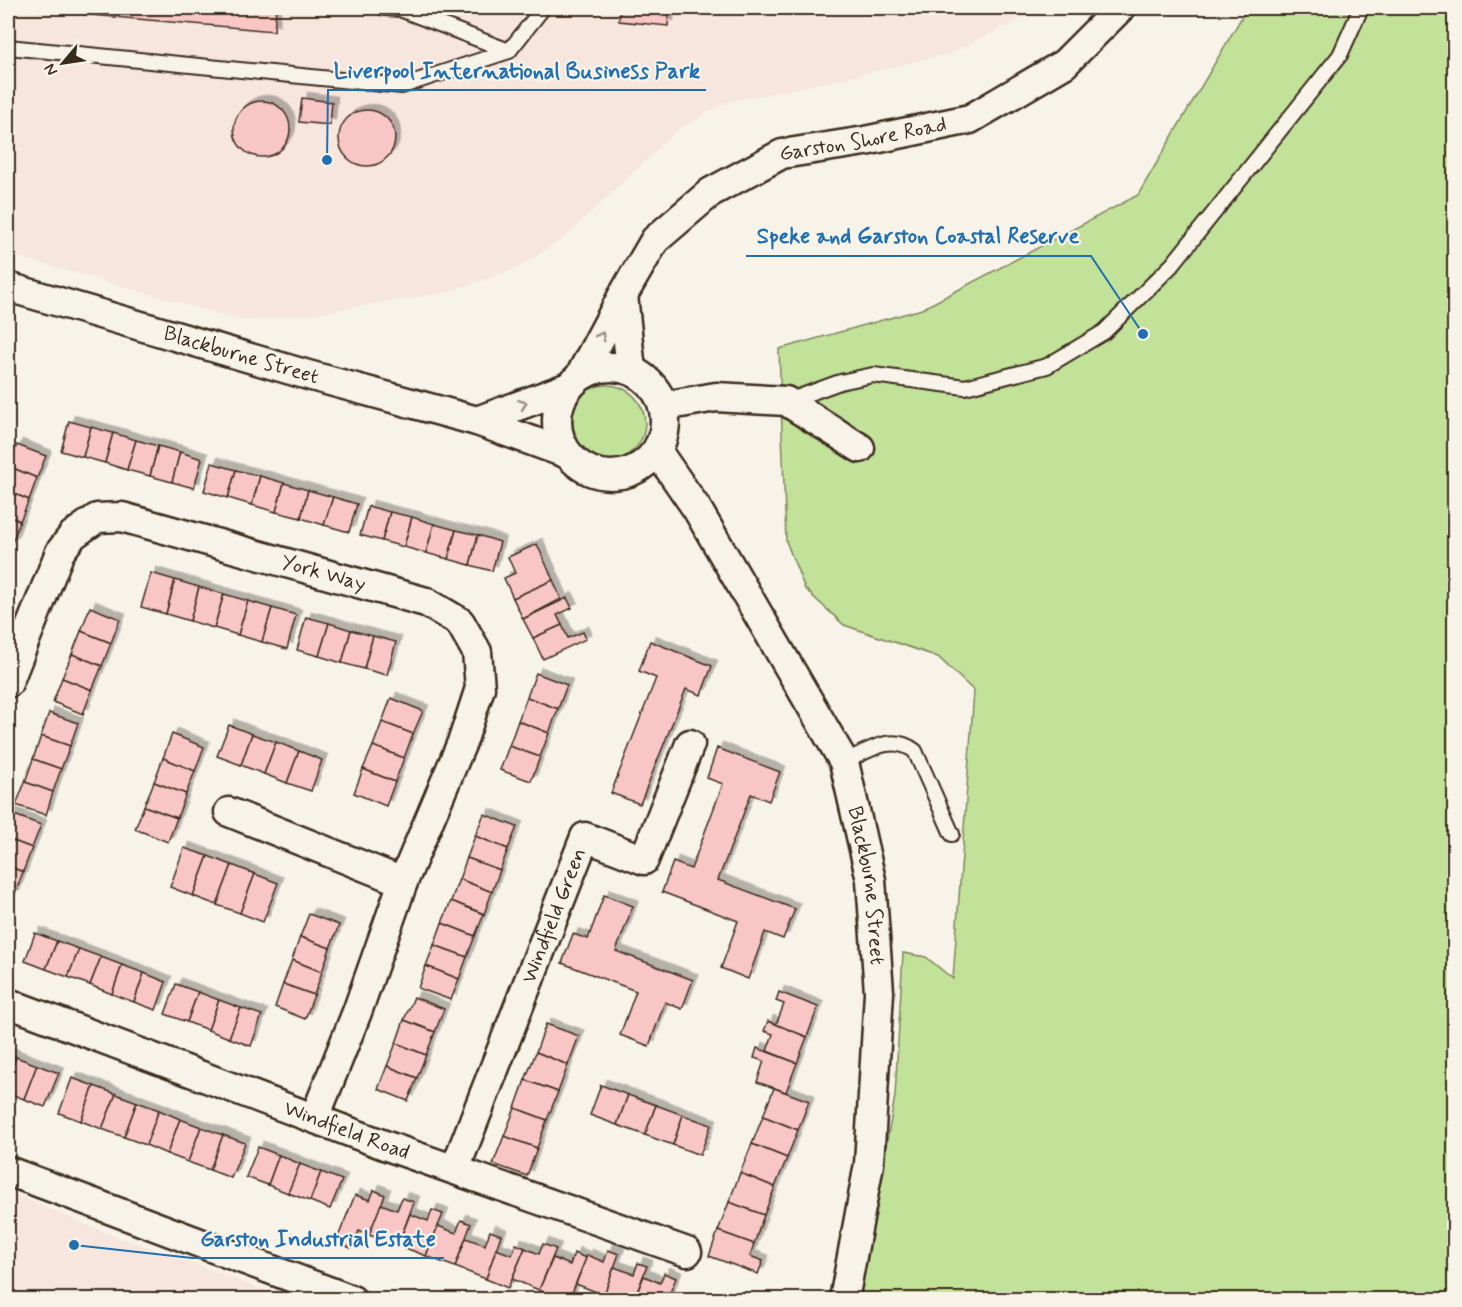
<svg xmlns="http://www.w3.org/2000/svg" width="1462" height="1307" font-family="Mynerve,sans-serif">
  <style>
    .built { fill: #f7e6de }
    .green { fill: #c2e199; stroke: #7e865c; stroke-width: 1.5 }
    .building { fill: #f8c7c5; stroke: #3b2a1e; stroke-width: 1.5; filter: url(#shadow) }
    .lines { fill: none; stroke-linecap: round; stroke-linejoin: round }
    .service-casing { stroke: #3b2a1e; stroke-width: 18 }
    .minor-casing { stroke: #3b2a1e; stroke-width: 33 }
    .service { stroke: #f7f3e8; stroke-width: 14 }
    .minor { stroke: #f7f3e8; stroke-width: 28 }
    .oneway { stroke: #998e83 }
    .labels { text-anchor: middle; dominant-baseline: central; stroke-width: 4.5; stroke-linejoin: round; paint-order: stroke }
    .street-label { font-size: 21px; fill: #3b2a1e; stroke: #f7f3e8 }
    .leader { fill: none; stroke: #1f6fb2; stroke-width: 2 }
    .callout-dot { fill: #1f6fb2; stroke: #f7f3e8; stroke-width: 2 }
    .callout-label { font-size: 22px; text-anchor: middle; font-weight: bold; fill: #1f6fb2; stroke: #f7f3e8; stroke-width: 4.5; stroke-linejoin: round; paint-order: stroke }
  </style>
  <defs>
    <filter id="shadow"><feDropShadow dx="5.5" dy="-5.5" stdDeviation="0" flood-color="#0004"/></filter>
  </defs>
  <rect width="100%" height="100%" fill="#f7f3e8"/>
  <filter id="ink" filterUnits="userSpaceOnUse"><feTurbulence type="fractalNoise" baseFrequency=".0167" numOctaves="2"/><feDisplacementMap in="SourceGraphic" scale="12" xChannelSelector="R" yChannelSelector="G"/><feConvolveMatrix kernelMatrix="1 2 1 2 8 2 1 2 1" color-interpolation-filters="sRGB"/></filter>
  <g filter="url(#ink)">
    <g class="built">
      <path d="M8,8h1034l-90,45 -118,28 -107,21 -49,28 -111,105 -48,33 -71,24 -135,22 -69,7 -236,-67z"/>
      <path d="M8,1191l101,43 106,37 70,28h-277z"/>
    </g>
    <g class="green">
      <path d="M1247,8h207v1291h-595l36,-203 8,-143 23,4 27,22 21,-288 -36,-34 -94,-32 -39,-36 -19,-48 -7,-192 143,-40 216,-114z"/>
      <circle cx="607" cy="423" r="38"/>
    </g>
    <g class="building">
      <path d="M11,8h265l-2,23z"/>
      <path d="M620,8h49l-1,18 -49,-5z"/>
      <path d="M302,98l30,4 -2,23 -31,-3z"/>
      <circle cx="262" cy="129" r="28"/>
      <circle cx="367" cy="138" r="28"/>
      <path d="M69,421l22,6 -8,30 -22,-6z"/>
      <path d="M91,427l22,6 -8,30 -22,-6z"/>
      <path d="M113,433l23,7 -9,30 -22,-7z"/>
      <path d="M136,440l22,6 -8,30 -23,-6z"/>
      <path d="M17,445l29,11 -9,22 -29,-12z"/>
      <path d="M158,446l22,6 -8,30 -22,-6z"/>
      <path d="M180,452l22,7 -8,29 -22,-6z"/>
      <path d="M212,463l24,7 -8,28 -24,-7z"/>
      <path d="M8,466l29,12 -8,22 -21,-9z"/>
      <path d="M236,470l24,6 -8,29 -24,-7z"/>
      <path d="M260,476l24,7 -8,29 -24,-7z"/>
      <path d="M284,483l24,7 -7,28 -25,-6z"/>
      <path d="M308,490l25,7 -9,28 -23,-7z"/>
      <path d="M8,491l21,9 -9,21 -12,-5z"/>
      <path d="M333,497l24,7 -8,28 -25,-7z"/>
      <path d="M368,506l22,6 -8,29 -22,-6z"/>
      <path d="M390,512l22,5 -8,30 -22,-6z"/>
      <path d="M8,516l12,5 -8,22 -4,-2z"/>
      <path d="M412,517l22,7 -8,29 -22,-6z"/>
      <path d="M434,524l22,6 -8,29 -22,-6z"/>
      <path d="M456,530l22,5 -8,30 -22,-6z"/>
      <path d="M478,535l22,7 -8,29 -22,-6z"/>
      <path d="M537,544l16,36 -40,18 -9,-20 11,-5 -7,-16z"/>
      <path d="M151,573l24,7 -9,34 -25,-7z"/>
      <path d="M175,580l24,7 -9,34 -24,-7z"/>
      <path d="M553,580l8,19 -38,20 -10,-21z"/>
      <path d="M199,587l25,7 -10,34 -24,-7z"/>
      <path d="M224,594l24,7 -10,34 -24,-7z"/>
      <path d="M567,598l5,10 -15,7 5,10 -29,13 -10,-19z"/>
      <path d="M248,601l24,7 -10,34 -24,-7z"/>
      <path d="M90,607l30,12 -9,24 -30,-12z"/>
      <path d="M272,608l24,7 -9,34 -25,-7z"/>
      <path d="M306,617l23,6 -10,33 -22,-6z"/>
      <path d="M329,623l22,7 -9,33 -23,-7z"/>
      <path d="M562,625l6,13 15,-6 3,7 -43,20 -10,-21z"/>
      <path d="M351,630l22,6 -9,33 -22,-6z"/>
      <path d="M81,631l30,12 -9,23 -30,-12z"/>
      <path d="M373,636l23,6 -9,33 -23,-6z"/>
      <path d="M650,641l62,25 -11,29 -15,-6 -46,115 -29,-11 45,-115 -17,-7z"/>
      <path d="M72,654l30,12 -10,24 -30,-12z"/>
      <path d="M536,673l31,12 -9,24 -31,-12z"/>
      <path d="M62,678l30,12 -9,24 -30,-12z"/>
      <path d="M527,697l31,12 -9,24 -31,-12z"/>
      <path d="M391,698l32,13 -10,23 -31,-12z"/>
      <path d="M49,713l29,10 -8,23 -29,-10z"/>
      <path d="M518,721l31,12 -9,24 -31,-11z"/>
      <path d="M382,722l31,12 -9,24 -31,-12z"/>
      <path d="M229,725l23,9 -11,31 -24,-9z"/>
      <path d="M172,734l32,13 -9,24 -32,-13z"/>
      <path d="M252,734l24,8 -12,32 -23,-9z"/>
      <path d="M41,736l29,10 -9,23 -28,-10z"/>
      <path d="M276,742l23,9 -12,32 -23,-9z"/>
      <path d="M373,746l31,12 -9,24 -32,-13z"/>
      <path d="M509,746l31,11 -9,24 -31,-11z"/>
      <path d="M717,748l63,24 -11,29 -18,-7 -33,86 77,29 -12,30 -18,-7 -17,47 -27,-11 17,-47 -76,-29 11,-30 18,7 32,-85 -16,-6z"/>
      <path d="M299,751l23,9 -11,31 -24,-8z"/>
      <path d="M163,758l32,13 -9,23 -32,-12z"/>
      <path d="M33,759l28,10 -8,23 -28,-10z"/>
      <path d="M363,769l32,13 -9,24 -32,-13z"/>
      <path d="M25,782l28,10 -7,23 -30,-10z"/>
      <path d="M154,782l32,12 -9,24 -33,-12z"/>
      <path d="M144,806l33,12 -9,24 -33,-13z"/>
      <path d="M9,813l32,12 -9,23 -24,-9v-21z"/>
      <path d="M484,814l33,13 -9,22 -33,-13z"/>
      <path d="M475,836l33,13 -8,21 -33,-12z"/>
      <path d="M8,839l24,9 -9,24 -15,-6z"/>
      <path d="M184,848l24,8 -15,40 -23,-9z"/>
      <path d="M208,856l24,9 -15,40 -24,-9z"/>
      <path d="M467,858l33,12 -8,22 -33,-13z"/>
      <path d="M232,865l23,9 -15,39 -23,-8z"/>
      <path d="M8,866l15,6 -9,24 -6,-3z"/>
      <path d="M255,874l23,9 -15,39 -23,-9z"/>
      <path d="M459,879l33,13 -8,22 -33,-13z"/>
      <path d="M604,895l29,11 -17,45 77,29 -11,29 -17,-7 -16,44 -29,-11 16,-44 -74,-28 11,-29 15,5z"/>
      <path d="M451,901l33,13 -9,22 -33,-13z"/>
      <path d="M309,914l30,11 -9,23 -30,-11z"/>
      <path d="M442,923l33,13 -8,21 -33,-12z"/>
      <path d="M35,933l22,8 -11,28 -21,-8z"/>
      <path d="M300,937l30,11 -8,24 -30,-12z"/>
      <path d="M57,941l22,8 -11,28 -22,-8z"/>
      <path d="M434,945l33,12 -8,22 -33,-13z"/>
      <path d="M79,949l22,8 -11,28 -22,-8z"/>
      <path d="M101,957l21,8 -10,29 -22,-9z"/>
      <path d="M292,960l30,12 -8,23 -31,-11z"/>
      <path d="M122,965l22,8 -10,29 -22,-8z"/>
      <path d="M426,966l33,13 -8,21 -33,-12z"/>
      <path d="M144,973l22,9 -10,28 -22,-8z"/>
      <path d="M176,984l22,8 -11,30 -22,-8z"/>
      <path d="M283,984l31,11 -9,24 -30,-12z"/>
      <path d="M198,992l21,8 -11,30 -21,-8z"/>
      <path d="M779,992l39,15 -11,30 -31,-12 8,-21 -8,-3z"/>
      <path d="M414,997l30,12 -9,23 -31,-12z"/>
      <path d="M219,1000l22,8 -12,30 -21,-8z"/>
      <path d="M241,1008l21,7 -11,31 -22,-8z"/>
      <path d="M404,1020l31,12 -9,23 -30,-12z"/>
      <path d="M768,1021l39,16 -10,26 -30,-12 6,-17 -9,-3z"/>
      <path d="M546,1024l33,12 -11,29 -32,-13z"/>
      <path d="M396,1043l30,12 -9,23 -30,-12z"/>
      <path d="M757,1048l40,15 -11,29 -29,-10 7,-21 -10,-3z"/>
      <path d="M536,1052l32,13 -10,27 -33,-12z"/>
      <path d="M8,1053l8,4 -8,23z"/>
      <path d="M16,1057l21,8 -13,34 -16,-6v-13z"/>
      <path d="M37,1065l22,8 -14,34 -21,-8z"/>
      <path d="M387,1066l30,12 -9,23 -30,-12z"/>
      <path d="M72,1078l22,8 -13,35 -22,-8z"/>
      <path d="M525,1080l33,12 -11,28 -32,-12z"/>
      <path d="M601,1085l27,10 -11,30 -27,-10z"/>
      <path d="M94,1086l22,8 -14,35 -21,-8z"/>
      <path d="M774,1088l35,13 -11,29 -35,-14z"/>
      <path d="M116,1094l21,8 -13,35 -22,-8z"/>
      <path d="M628,1095l28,10 -11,30 -28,-10z"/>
      <path d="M137,1102l22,8 -13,35 -22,-8z"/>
      <path d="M656,1105l27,10 -10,30 -28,-10z"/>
      <path d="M515,1108l32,12 -10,28 -33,-12z"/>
      <path d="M159,1110l21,9 -13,35 -21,-9z"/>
      <path d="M683,1115l28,10 -11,30 -27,-10z"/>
      <path d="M763,1116l35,14 -11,28 -35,-14z"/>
      <path d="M180,1119l21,8 -13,35 -21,-8z"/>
      <path d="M201,1127l22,8 -13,35 -22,-8z"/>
      <path d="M223,1135l22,8 -14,35 -21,-8z"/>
      <path d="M504,1136l33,12 -10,28 -34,-12z"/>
      <path d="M752,1144l35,14 -12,29 -35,-14z"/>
      <path d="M258,1147l21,8 -11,30 -22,-8z"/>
      <path d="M279,1155l21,9 -12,29 -20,-8z"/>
      <path d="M300,1164l21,8 -11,29 -22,-8z"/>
      <path d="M321,1172l21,8 -12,29 -20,-8z"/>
      <path d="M740,1173l35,14 -11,28 -35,-13z"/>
      <path d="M374,1190l11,5 -16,40 -10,-4 -8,17 -15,-6 19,-47 15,5z"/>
      <path d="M402,1198l12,4 -16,43 -29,-10 12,-31 16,6z"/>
      <path d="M729,1202l35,13 -10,29 -36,-13z"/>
      <path d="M432,1210l11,4 -17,42 -28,-11 12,-31 18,7z"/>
      <path d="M461,1220l10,4 -16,43 -29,-11 12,-30 18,7z"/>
      <path d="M490,1231l11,4 -15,44 -31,-12 11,-29 19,7z"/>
      <path d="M718,1231l36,13 -4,12 13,5 -5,13 -49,-18z"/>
      <path d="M516,1244l9,4 -17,40 -22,-9 10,-30 16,6z"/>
      <path d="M543,1244l13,5 -17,41 -27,-11 13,-31 14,6z"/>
      <path d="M608,1250l11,4 -15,41 -28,-11 11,-29 17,7z"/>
      <path d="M574,1253l12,5 -17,42h-8l-22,-10 14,-32 17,7z"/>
      <path d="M638,1263l9,3 -13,34h-18l-12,-5 10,-28 20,7z"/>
      <path d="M664,1273l12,5 -9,22h-33l10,-24 16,7z"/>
    </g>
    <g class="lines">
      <g class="service-casing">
        <g id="service">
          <path d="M384,8l16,1 109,42"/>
          <path d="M8,47l394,39 107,-35 34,-43"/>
          <path d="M788,401l52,-19 33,-7 92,12 82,-21 57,-34 68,-67 168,-210 21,-47"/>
          <path d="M844,762c24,-11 47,-29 71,-11l37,83"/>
        </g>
      </g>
      <g class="minor-casing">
        <g id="minor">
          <path id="s1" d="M8,287l300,88 169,46 91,33"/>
          <path d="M623,295l8,75"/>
          <circle cx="611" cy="421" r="54"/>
          <path id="s2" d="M580,376l43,-81 32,-55 56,-48 71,-38 83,-13 105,-22 94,-55 56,-56"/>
          <path d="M664,406l52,-9 70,4 74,47"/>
          <path d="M477,421l92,-34"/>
          <path id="s3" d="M657,451l40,58 147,253 27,118 8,112 -10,172 -25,136"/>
          <path id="s4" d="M8,683l52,-131 13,-17 24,-17 25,-1 304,85 34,20 17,30 3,36 -17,52 -60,142 -46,130 -42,105"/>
          <path d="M229,812l174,70"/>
          <path id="s5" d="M8,1003l379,143 300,106"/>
          <path id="s6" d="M455,1169l130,-332 59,23 46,-116"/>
          <path d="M8,1171l344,129"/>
        </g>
      </g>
      <use href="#service" class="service"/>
      <use href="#minor" class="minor"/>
    </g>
    <defs><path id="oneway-chevron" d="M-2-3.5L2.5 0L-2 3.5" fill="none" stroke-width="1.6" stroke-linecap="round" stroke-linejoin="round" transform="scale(1.5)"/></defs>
    <g class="oneway">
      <use href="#oneway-chevron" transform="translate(601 336) rotate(-62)"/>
      <use href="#oneway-chevron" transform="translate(523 404) rotate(-20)"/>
    </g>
  </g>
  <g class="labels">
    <g class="street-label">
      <text stroke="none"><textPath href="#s2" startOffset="392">Garston Shore Road</textPath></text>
      <text stroke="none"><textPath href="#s1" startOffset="243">Blackburne Street</textPath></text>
      <text stroke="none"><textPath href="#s4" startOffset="426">York Way</textPath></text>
      <text stroke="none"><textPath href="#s3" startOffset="489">Blackburne Street</textPath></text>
      <text stroke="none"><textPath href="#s6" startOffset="272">Windfield Green</textPath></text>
      <text stroke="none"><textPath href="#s5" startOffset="362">Windfield Road</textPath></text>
    </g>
  </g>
  <path class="leader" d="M327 160L328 90H706M1143 334L1091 256H746M74 1245L192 1258H444"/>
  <g class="callout-dot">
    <circle cx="327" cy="160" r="6"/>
    <circle cx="1143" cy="334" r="6"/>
    <circle cx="74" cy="1245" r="6"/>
  </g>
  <g class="callout-label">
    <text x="517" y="78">Liverpool International Business Park</text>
    <text x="918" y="243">Speke and Garston Coastal Reserve</text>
    <text x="318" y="1246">Garston Industrial Estate</text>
  </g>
  <rect width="1462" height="1307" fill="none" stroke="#f7f3e8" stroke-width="30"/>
  <rect x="15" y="15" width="1432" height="1277" fill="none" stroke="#3b2a1e" stroke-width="2" filter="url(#ink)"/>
  <g transform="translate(63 63) rotate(241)" stroke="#f7f3e8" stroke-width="4.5" paint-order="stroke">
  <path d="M0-4.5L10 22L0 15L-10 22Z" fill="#3b2a1e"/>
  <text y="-9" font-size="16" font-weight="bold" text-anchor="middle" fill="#3b2a1e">N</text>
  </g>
</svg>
